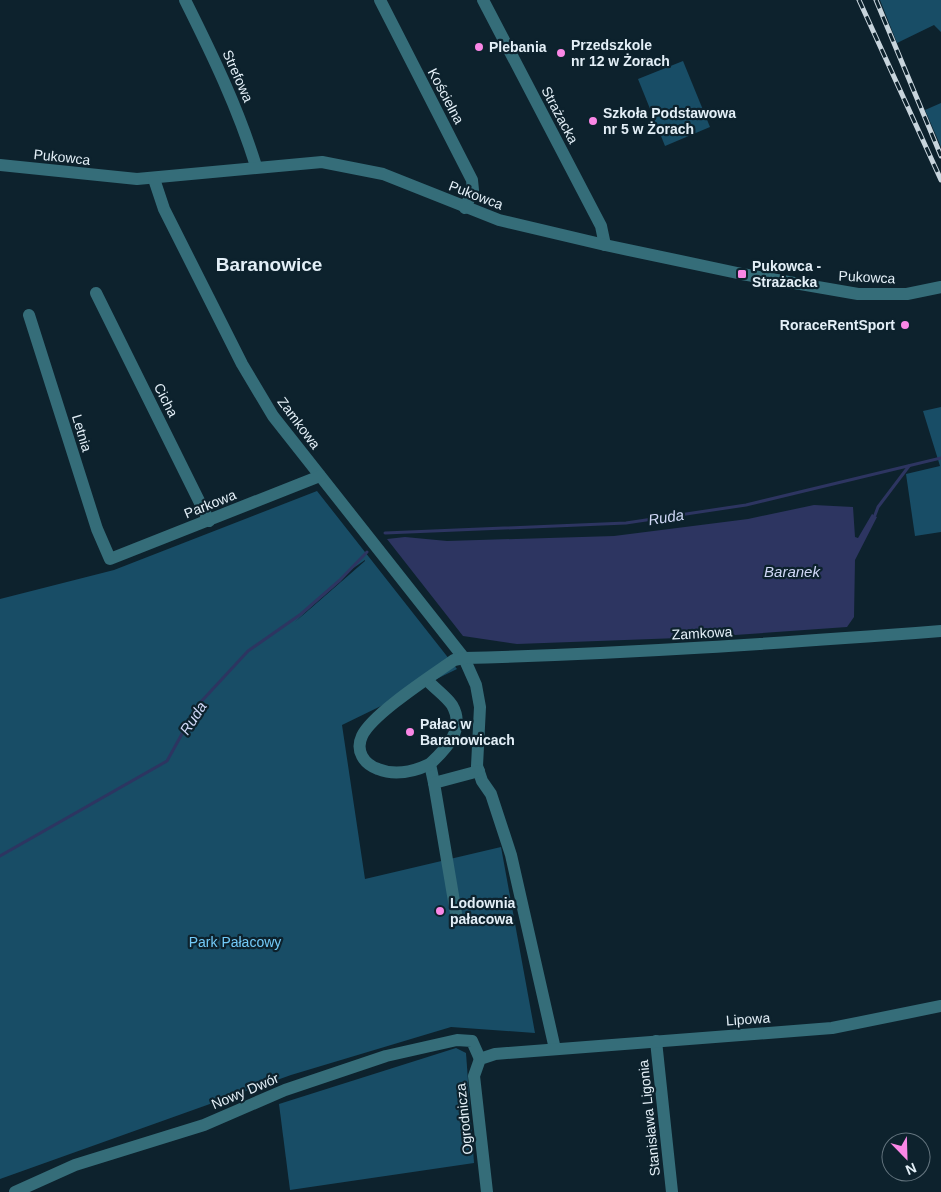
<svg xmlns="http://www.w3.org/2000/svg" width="941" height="1192" font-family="Arial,sans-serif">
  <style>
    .green { fill: #184d66; fill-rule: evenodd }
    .water { fill: #2d3561 }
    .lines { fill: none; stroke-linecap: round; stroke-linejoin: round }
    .stream { stroke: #2d3561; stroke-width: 3 }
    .minor { stroke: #356d79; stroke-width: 12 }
    .rail-casing { stroke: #c7d4dc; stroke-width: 5 }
    .rail { stroke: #0d222d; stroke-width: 3; stroke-dasharray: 9; stroke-linecap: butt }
    .poi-dot { fill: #fa87e6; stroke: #0d222d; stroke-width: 2 }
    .labels { text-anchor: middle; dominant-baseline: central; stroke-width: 4.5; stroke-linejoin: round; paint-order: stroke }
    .poi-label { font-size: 14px; font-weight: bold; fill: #e3eff7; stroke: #0d222d; text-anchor: start }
    .street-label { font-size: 14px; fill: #e3eff7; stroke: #0d222d }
    .park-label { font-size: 14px; fill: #73caf8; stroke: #0d222d }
    .water-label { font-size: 15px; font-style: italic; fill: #d0d8f6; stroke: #0d222d }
    .district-label { font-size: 19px; font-weight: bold; fill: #e3eff7; stroke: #0d222d }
  </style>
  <rect width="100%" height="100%" fill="#0d222d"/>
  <g class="green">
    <path d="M880,0h61v32l-7,-7 -37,18z"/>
    <path d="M683,61l27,66 -45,19 -27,-67z"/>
    <path d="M941,103v44l-16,-37z"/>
    <path d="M941,407v125l-26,4 -9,-62 34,-8 -17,-55z"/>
    <path d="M317,491l140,178 -115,56 23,154 136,-32 34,186 -84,-6 -160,48 -291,104v-580l114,-29zM365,560v1l-70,61 54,-51z"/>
    <path d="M456,1048l10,5 8,110 -184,27 -11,-86z"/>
  </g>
  <path class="water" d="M814,505l39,2 2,30 3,1 14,-24 5,3 -22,43 -1,57 -7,10 -141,10 -189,7 -54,-8 -76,-97 18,-2 42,4 167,-5 134,-17z"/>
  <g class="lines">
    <g class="stream">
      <path d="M875,515l3,-8 31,-41"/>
      <path d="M385,533l241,-10 120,-18 195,-47"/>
      <path d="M0,856l167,-95 31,-56 50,-54 53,-37 39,-34 27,-28"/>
    </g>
    <g class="minor">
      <path d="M185,0c27,54 53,108 71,166"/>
      <path d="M380,0l92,180 1,10 -8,18"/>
      <path d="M483,0l118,226 4,19"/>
      <path d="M0,165l137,14 185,-17 61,12 116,46 106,25 137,29 116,20h49l34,-7"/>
      <path d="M154,179l10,30 78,155 31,52 191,242 12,27 4,22 -3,59 5,15 9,13 20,61 44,194"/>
      <path d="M96,293l113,228"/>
      <path d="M29,315l68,214 13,30 210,-83"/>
      <path d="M427,680c7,8 19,16 25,25 14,24 -6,44 -22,59l4,19"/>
      <path d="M430,764c-17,8 -35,12 -52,5 -14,-5 -23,-18 -16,-33 10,-22 71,-61 92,-76l10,-2c160,-4 318,-15 477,-27"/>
      <path d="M457,919l-23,-136 45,-12"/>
      <path d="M656,1041l16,151"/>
      <path d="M15,1192l60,-27 129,-40 81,-35 101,-34 71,-16 15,1 8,18"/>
      <path d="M487,1192l-13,-116 6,-17 15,-5 337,-26 109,-22"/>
    </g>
    <g class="rail-casing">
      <g id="rail">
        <path d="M859,0l82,180"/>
        <path d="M876,0l65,156"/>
      </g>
    </g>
    <use href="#rail" class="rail"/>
  </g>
  <g class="poi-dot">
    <circle cx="479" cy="47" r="5"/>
    <circle cx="561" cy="53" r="5"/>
    <circle cx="593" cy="121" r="5"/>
    <rect x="737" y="269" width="10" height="10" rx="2.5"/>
    <circle cx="905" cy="325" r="5"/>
    <circle cx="410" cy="732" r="5"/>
    <circle cx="440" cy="911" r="5"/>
  </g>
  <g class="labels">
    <g class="poi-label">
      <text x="571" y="45">Przedszkole<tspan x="571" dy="16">nr 12 w Żorach</tspan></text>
      <text x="489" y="47">Plebania</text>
      <text x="603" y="113">Szkoła Podstawowa<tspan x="603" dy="16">nr 5 w Żorach</tspan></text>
      <text x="752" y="266">Pukowca -<tspan x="752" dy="16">Strażacka</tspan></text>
      <text x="895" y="325" text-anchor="end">RoraceRentSport</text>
      <text x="420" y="724">Pałac w<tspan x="420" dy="16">Baranowicach</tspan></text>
      <text x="450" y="903">Lodownia<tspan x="450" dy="16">pałacowa</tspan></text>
    </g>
    <g class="street-label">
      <text transform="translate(238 76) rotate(66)">Strefowa</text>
      <text transform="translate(446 96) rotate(62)">Kościelna</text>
      <text transform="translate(560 115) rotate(62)">Strażacka</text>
      <text transform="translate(62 157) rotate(6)">Pukowca</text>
      <text transform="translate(476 195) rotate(21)">Pukowca</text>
      <text transform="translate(867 277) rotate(3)">Pukowca</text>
      <text transform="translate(166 400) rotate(63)">Cicha</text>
      <text transform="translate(299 423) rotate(53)">Zamkowa</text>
      <text transform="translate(82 433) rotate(73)">Letnia</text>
      <text transform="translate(210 504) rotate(-22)">Parkowa</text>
      <text transform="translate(702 633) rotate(-3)">Zamkowa</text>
      <text transform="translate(748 1019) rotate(-4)">Lipowa</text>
      <text transform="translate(245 1091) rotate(-23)">Nowy Dwór</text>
      <text transform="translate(649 1118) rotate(-96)">Stanisława Ligonia</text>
      <text transform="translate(464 1119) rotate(-96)">Ogrodnicza</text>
    </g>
    <g class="park-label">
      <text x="235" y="942">Park Pałacowy</text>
    </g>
    <g class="water-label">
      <text transform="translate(666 517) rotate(-9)">Ruda</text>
      <text x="792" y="571">Baranek</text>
      <text transform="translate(193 718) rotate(-57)">Ruda</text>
    </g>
    <g class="district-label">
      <text x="269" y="264">Baranowice</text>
    </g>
  </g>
  <g transform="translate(906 1157) rotate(157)"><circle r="24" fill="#0d222d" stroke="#63747e"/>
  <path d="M0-4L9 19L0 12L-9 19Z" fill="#fa87e6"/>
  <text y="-8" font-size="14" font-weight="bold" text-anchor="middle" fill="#e3eff7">N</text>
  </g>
</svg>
